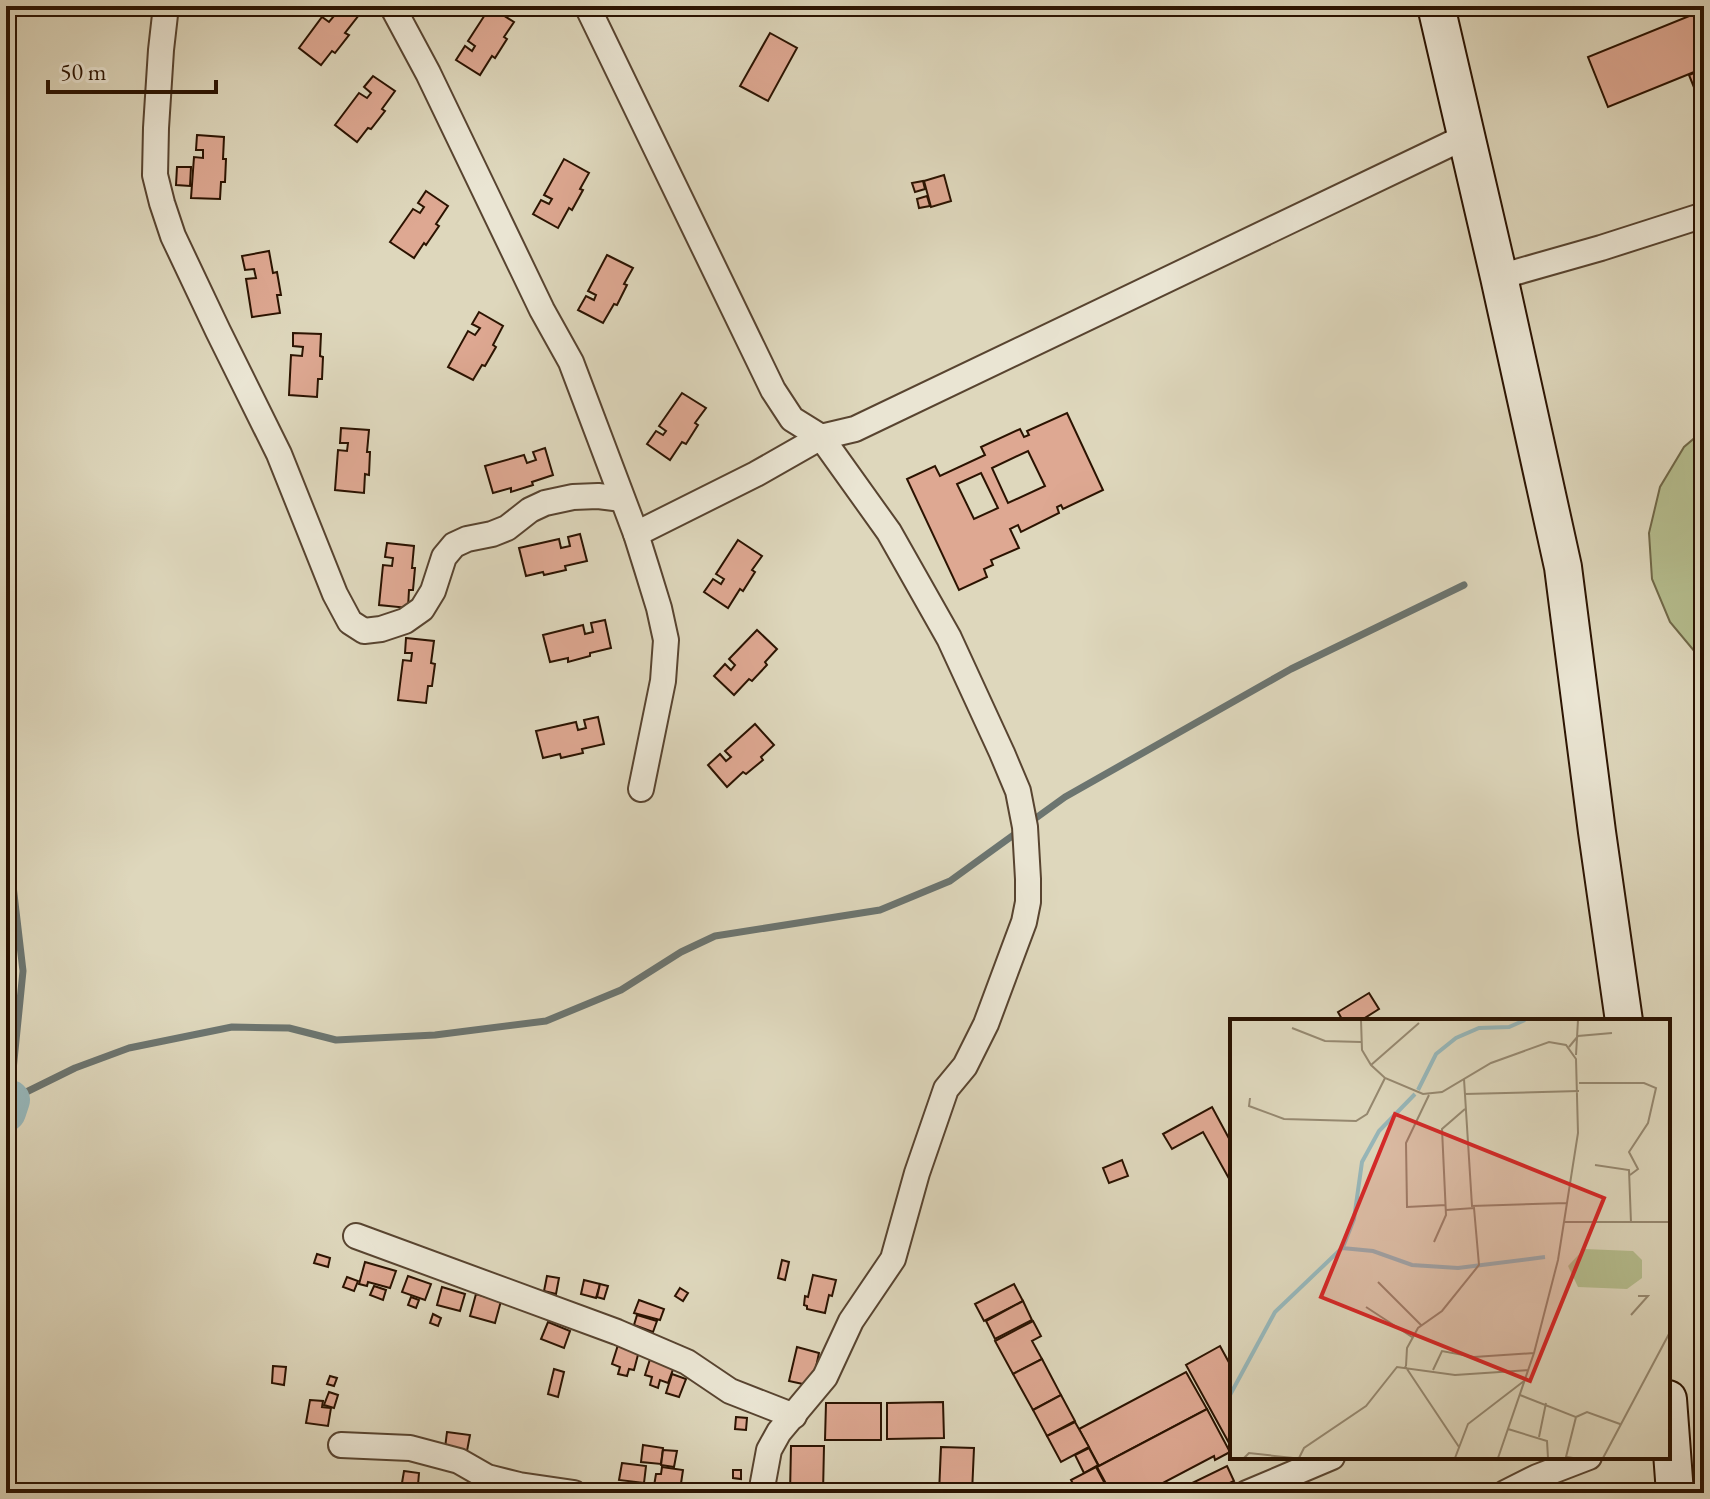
<svg xmlns="http://www.w3.org/2000/svg" width="1710" height="1499" font-family="'EB Garamond',serif">
  <style>
    .green { fill: #b5bd8e; stroke: #706848; stroke-width: 2 }
    .lines { fill: none; stroke-linecap: round; stroke-linejoin: round }
    .stream { stroke: #6c7570; stroke-width: 7 }
    .river { stroke: #97b7ba; stroke-width: 40 }
    .building { fill: #dea892; stroke: #2b1301; stroke-width: 2; fill-rule: evenodd }
    .street-casing { stroke: #584430; stroke-width: 28 }
    .secondary-casing { stroke: #2b1301; stroke-width: 40 }
    .street { stroke: #eae5d3; stroke-width: 24 }
    .secondary { stroke: #eae5d3; stroke-width: 36 }
    .inset-river { fill: none; stroke: #97b7ba; stroke-width: 4 }
    .inset-road { fill: none; stroke: #968971; stroke-width: 2 }
    .view { fill: #d62828; fill-opacity: 0.15; stroke: #d62828; stroke-width: 4 }
    .inset-edge { fill: none; stroke: #2b1301; stroke-width: 4 }
  </style>
  <rect width="100%" height="100%" fill="#ded7bc"/>
  <filter id="stains"><feTurbulence type="fractalNoise" baseFrequency=".0025" numOctaves="4"/><feColorMatrix values="0 0 0 0 .2 0 0 0 0 .09 0 0 0 0 .02 0 0 0 .5 -.17"/></filter>
  <radialGradient id="worn" r=".72"><stop offset=".6" stop-color="#630" stop-opacity="0"/><stop offset="1" stop-color="#630" stop-opacity=".3"/></radialGradient>
  <path class="green" d="M1704,430v231l-4,-3 -30,-36 -18,-43 -3,-46 11,-46 24,-40z"/>
  <g class="lines">
    <g class="stream">
      <path d="M1029,823l36,-26 226,-128 173,-84"/>
      <path d="M6,840l4,20 13,111 -13,129"/>
      <path d="M10,1100l65,-32 54,-20 103,-21 57,1 47,12 99,-5 111,-14 75,-31 60,-38 34,-16 165,-26 70,-29 69,-50"/>
    </g>
    <path class="river" d="M6,1112l4,-12"/>
  </g>
  <g class="building">
    <path d="M330,6h17l12,9 -14,18 4,2 -14,18 -3,-2 -11,14 -22,-17 23,-31 7,5 5,-6 -7,-5z"/>
    <path d="M490,7l24,15 -10,15 3,2 -12,19 -3,-2 -12,19 -24,-15 9,-14 7,5 3,-5 -7,-5z"/>
    <path d="M1704,10v58l-96,39 -20,-50z"/>
    <path d="M770,33l27,15 -29,53 -28,-15z"/>
    <path d="M1704,69v43l-15,-37z"/>
    <path d="M373,76l22,15 -13,18 3,2 -14,18 -3,-1 -11,14 -22,-17 24,-32 8,5 4,-5 -7,-6z"/>
    <path d="M197,135l27,2 -1,22h3l-1,23h-4l-1,17 -29,-1 3,-41 9,1v-8h-7z"/>
    <path d="M564,159l25,14 -9,16 3,1 -11,20 -3,-2 -11,20 -25,-14 8,-14 8,4 3,-5 -8,-4z"/>
    <path d="M177,167h14l-1,19 -14,-1z"/>
    <path d="M944,175l7,26 -20,6 -7,-26z"/>
    <path d="M923,181l2,8 -10,3 -3,-9z"/>
    <path d="M426,191l22,15 -12,18 3,2 -13,19 -2,-2 -10,15 -24,-16 23,-33 7,4 4,-6 -6,-4z"/>
    <path d="M927,196l3,10 -11,2 -2,-9z"/>
    <path d="M269,251l4,22 4,-1 4,23h-4l3,18 -28,4 -6,-38 10,-1 -2,-9 -9,1 -3,-14z"/>
    <path d="M607,255l26,13 -9,16 3,1 -10,20 -3,-1 -11,19 -25,-13 8,-14 8,4 2,-5 -8,-4z"/>
    <path d="M479,312l24,14 -10,19 3,2 -11,19 -3,-1 -9,15 -25,-13 20,-36 7,4 5,-7 -8,-4z"/>
    <path d="M293,333l28,1 -1,22 3,1 -1,22h-4l-1,18 -28,-2 2,-40 11,1 1,-9 -10,-1z"/>
    <path d="M682,393l24,15 -11,15 3,2 -12,19 -4,-2 -12,18 -23,-16 9,-13 7,4 3,-4 -7,-5z"/>
    <path d="M1067,413l36,77 -40,19 -2,-4 -4,2 2,6 -38,19 -3,-7 -8,4 9,19 -28,12 2,5 -9,4 3,8 -28,13 -52,-111 28,-13 5,10 45,-21 -4,-8 39,-18 4,8 5,-2 -2,-4zM1028,451l17,35 -37,17 -16,-35zM981,473l17,35 -24,11 -17,-35z"/>
    <path d="M341,428l28,2 -2,22h3l-1,23 -4,-1 -1,19 -29,-3 3,-40 9,1 1,-8h-8z"/>
    <path d="M545,448l8,27 -21,7 1,3 -22,7v-4l-18,5 -8,-27 39,-11 3,8 9,-3 -3,-8z"/>
    <path d="M580,534l7,27 -22,5 1,4 -22,5 -1,-3 -17,4 -7,-28 40,-9 2,9 9,-2 -2,-9z"/>
    <path d="M738,540l24,16 -10,14 3,2 -12,19 -3,-2 -12,19 -24,-16 9,-13 8,5 3,-5 -8,-5z"/>
    <path d="M387,543l27,3 -2,22h3l-2,22h-4l-1,18 -29,-3 4,-40 9,1 1,-8 -8,-1z"/>
    <path d="M605,620l6,28 -21,5v3l-22,6v-4l-18,4 -7,-27 40,-10 2,9 8,-2 -2,-9z"/>
    <path d="M757,630l20,19 -12,13 2,3 -15,16 -3,-2 -15,16 -20,-19 11,-12 6,6 4,-5 -6,-6z"/>
    <path d="M406,638l28,3 -3,22 4,1 -3,22h-4l-2,17 -28,-3 5,-40 8,1 1,-8h-7z"/>
    <path d="M598,717l6,27 -22,5 1,4 -22,5 -1,-4 -17,4 -7,-27 40,-9 2,8 8,-2 -2,-8z"/>
    <path d="M755,724l19,21 -13,12 2,3 -17,14 -3,-2 -16,15 -19,-22 12,-11 6,7 5,-4 -6,-6z"/>
    <path d="M1369,993l10,16 -19,12h-17l-5,-9z"/>
    <path d="M1212,1107l20,37v40l-29,-52 -31,17 -9,-15z"/>
    <path d="M1122,1160l6,16 -19,7 -6,-15z"/>
    <path d="M317,1254l13,4 -2,9 -14,-4z"/>
    <path d="M782,1260l7,2 -4,18 -7,-2z"/>
    <path d="M365,1262l31,9 -6,17 -22,-6 -1,4 -8,-2z"/>
    <path d="M813,1275l23,5 -4,16 -3,-1 -4,18 -18,-4v-3l-3,-1 1,-9 3,1z"/>
    <path d="M408,1276l23,8 -6,16 -23,-8z"/>
    <path d="M547,1276l12,2 -3,16 -12,-3z"/>
    <path d="M347,1277l11,4 -4,10 -11,-4z"/>
    <path d="M584,1280l16,4 -4,14 -15,-4z"/>
    <path d="M600,1284l8,2 -4,13 -7,-2z"/>
    <path d="M1014,1284l9,17 -39,20 -9,-17z"/>
    <path d="M374,1286l12,4 -3,10 -13,-5z"/>
    <path d="M442,1287l23,7 -5,17 -23,-6z"/>
    <path d="M680,1288l8,5 -5,8 -8,-5z"/>
    <path d="M476,1294l25,7 -6,22 -25,-7z"/>
    <path d="M411,1297l8,3 -3,8 -8,-3z"/>
    <path d="M639,1300l25,9 -4,11 -26,-7z"/>
    <path d="M1023,1301l9,19 -37,19 -9,-18z"/>
    <path d="M433,1314l8,4 -3,8 -8,-3z"/>
    <path d="M637,1315l20,6 -4,11 -19,-7z"/>
    <path d="M1033,1321l8,15 -9,5 10,18 -29,15 -18,-33z"/>
    <path d="M548,1322l22,9 -6,17 -23,-9z"/>
    <path d="M618,1345l21,6 -5,19 -5,-1 -2,7 -9,-2 2,-7 -8,-3z"/>
    <path d="M1220,1346l12,22v74l-3,1 -43,-78z"/>
    <path d="M797,1347l22,6 -7,33 -23,-5z"/>
    <path d="M651,1356l24,8 -7,19 -8,-3 -2,8 -8,-3 2,-8 -7,-2z"/>
    <path d="M1042,1359l19,36 -28,15 -20,-36z"/>
    <path d="M273,1366l13,1 -2,18 -12,-2z"/>
    <path d="M554,1369l10,3 -6,25 -10,-3z"/>
    <path d="M1186,1372l21,37 -108,57 -20,-37z"/>
    <path d="M672,1374l14,5 -7,18 -13,-4z"/>
    <path d="M330,1376l7,2 -3,8 -7,-2z"/>
    <path d="M329,1392l9,3 -4,13 -10,-3z"/>
    <path d="M1061,1395l14,26 -28,15 -14,-26z"/>
    <path d="M310,1400l13,1 -1,6 9,1 -3,18 -22,-3z"/>
    <path d="M943,1402l1,36 -57,1v-36z"/>
    <path d="M826,1403h55v37h-56z"/>
    <path d="M1207,1409l23,43 -15,8 -1,-4 -70,37h-33l-14,-26z"/>
    <path d="M736,1417l11,1 -1,12 -11,-1z"/>
    <path d="M1075,1422l14,25 -28,15 -14,-26z"/>
    <path d="M447,1432l23,3 -3,16 -22,-3z"/>
    <path d="M643,1445l20,3 -2,16 -20,-2z"/>
    <path d="M791,1446h33l-1,47h-33z"/>
    <path d="M941,1447l33,1 -2,45h-33z"/>
    <path d="M1089,1448l9,17 -14,8 -9,-18z"/>
    <path d="M663,1450l14,1 -3,16 -13,-2z"/>
    <path d="M622,1463l24,3 -2,17 -25,-3z"/>
    <path d="M1227,1466l7,15 -25,12h-22l-3,-6z"/>
    <path d="M662,1467l21,3 -3,20 -26,-4 2,-12h5z"/>
    <path d="M1096,1467l14,26h-32l-7,-13z"/>
    <path d="M733,1470h8v9l-8,-1z"/>
    <path d="M404,1471l15,2 -1,12 -16,-2z"/>
  </g>
  <g class="lines">
    <g class="street-casing">
      <g id="street">
        <path d="M166,6l-5,44 -5,78 -1,47 7,28 11,33 45,95 61,123 56,140 15,28 14,9 17,-2 24,-8 17,-12 11,-18 11,-34 10,-12 13,-6 25,-5 15,-6 23,-18 15,-7 28,-6 25,-1 24,3"/>
        <path d="M392,6l36,67 114,237 29,52 65,172 11,35 12,39 7,32 -3,41 -22,108"/>
        <path d="M587,6l186,384 19,29 29,18 34,-8 610,-292"/>
        <path d="M1499,277l102,-29 103,-33"/>
        <path d="M636,534l120,-60 65,-37 68,95 60,106 53,115 16,38 7,36 3,52v23l-4,20 -38,102 -21,42 -19,23 -29,84 -24,86 -42,62 -26,56 -46,55 -10,18 -8,43"/>
        <path d="M356,1236l261,96 70,30 43,29 64,25"/>
        <path d="M341,1445l69,3 49,13 28,16 32,8 55,8"/>
        <path d="M1247,1493l85,-36"/>
        <path d="M1505,1493l32,-16 52,-20"/>
      </g>
    </g>
    <g class="secondary-casing">
      <g id="secondary">
        <path d="M1436,6l63,271 64,290 34,265 27,189"/>
        <path d="M1668,1399l7,94"/>
      </g>
    </g>
    <use href="#street" class="street"/>
    <use href="#secondary" class="secondary"/>
  </g>
  <g transform="translate(1230 1019)">
    <rect width="440" height="440" fill="#ded7bc"/>
    <path d="M354,230l49,2 9,9v18l-15,11 -49,-2 -10,-21z" fill="#b5bd8e"/>
    <path class="inset-river" d="M188,71l18,-36 20,-16 23,-10 30,-1 16,-7M113,228l11,-28 8,-57 17,-31 36,-37M112,229l31,3 39,14 46,3 87,-11M0,376l45,-83 67,-64"/>
    <path class="inset-road" d="M131,1l1,30 9,15 14,13 38,16 19,-2 49,-29 58,-21 17,3 10,14 2,74 -20,127 -24,93 -36,105M62,9l33,13 36,1M339,28l9,-11 34,-3M346,36l2,-35M141,46l48,-42M234,60l8,127 95,-3M349,64h65l12,5 -8,35 -19,29 9,17 -8,6M235,75l114,-3M199,76l-23,48 1,64 39,-2M20,79l-1,8 35,13 72,2 11,-7 18,-36M365,146l34,5 2,53M334,203h106M204,223l12,-27 -4,-86 23,-20M148,263l44,44M136,288l46,30M401,296l17,-19h-10M175,347l54,81M176,347l1,-18 11,-20 24,-17 37,-46 -5,-57 -28,2M203,351l9,-19 32,6 60,-4M290,376l56,22 -10,40 7,1M346,398l11,-5 33,12M278,410l39,12 1,17M309,418l7,-34M14,439l5,-5 44,5M69,439l5,-10 62,-42 31,-39 58,8 73,-5M225,439l13,-34 56,-43M373,439l67,-126"/>
    <path class="view" d="M165,95l209,84 -74,183 -209,-84z"/>
    <rect width="440" height="440" class="inset-edge"/>
  </g>
  <rect width="1710" height="1499" fill="none" stroke="#ded7bc" stroke-width="32"/>
  <rect x="8" y="8" width="1694" height="1483" fill="none" stroke="#2b1301" stroke-width="4"/>
  <rect x="16" y="16" width="1678" height="1467" fill="none" stroke="#2b1301" stroke-width="2"/>
  <path d="M48 80v12h168v-12" fill="none" stroke="#2b1301" stroke-width="4"/>
  <text x="60" y="80" font-size="24" fill="#2b1301" stroke="#eae5d3" stroke-width="6" paint-order="stroke">50 m</text>
  <rect width="100%" height="100%" filter="url(#stains)"/>
  <rect width="100%" height="100%" fill="url(#worn)"/>
</svg>
